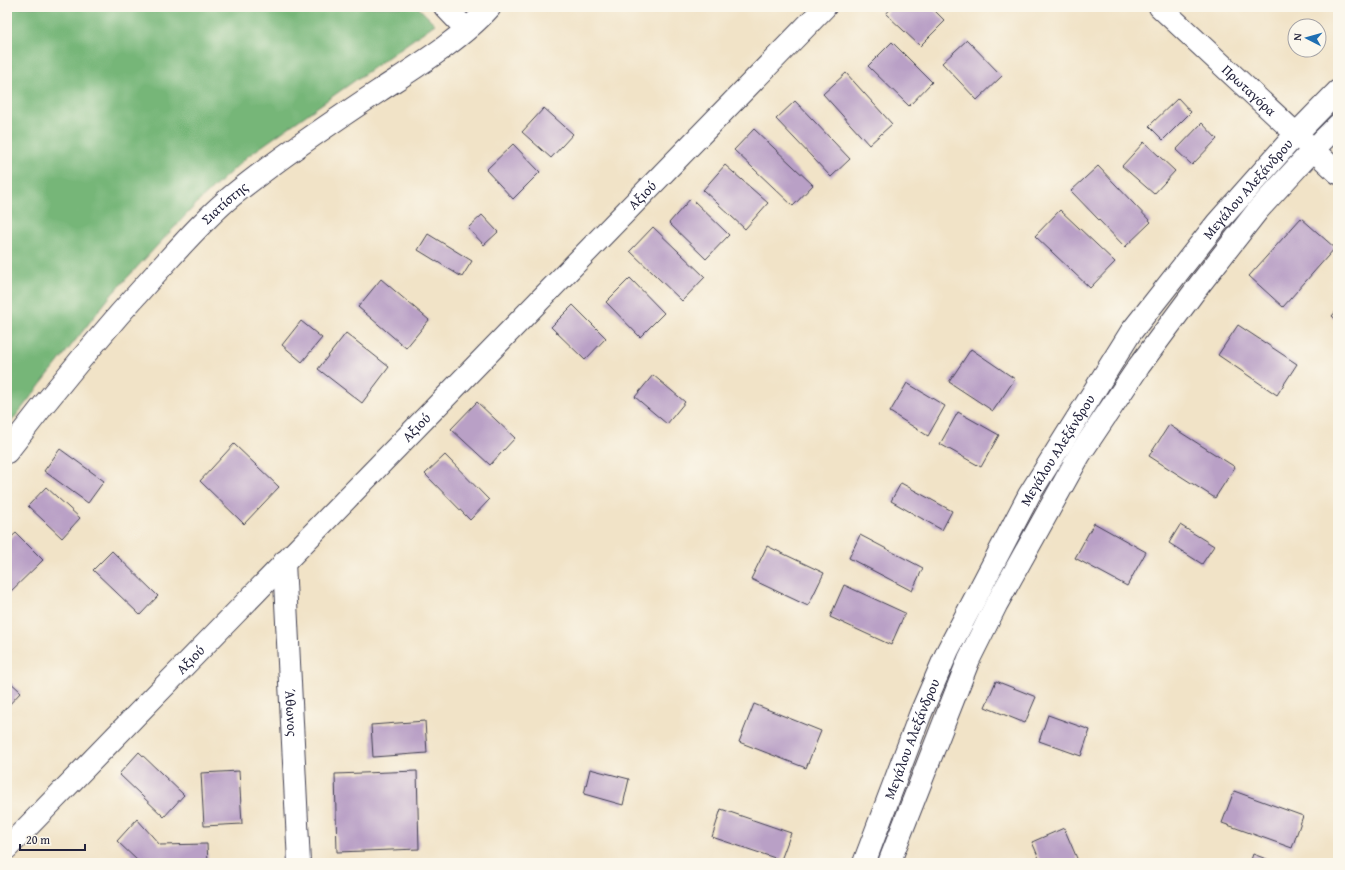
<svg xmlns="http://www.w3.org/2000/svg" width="1345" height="870" font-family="'Gentium Book Plus',serif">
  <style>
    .forest { fill: #76b678; stroke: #4c6c5a }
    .building { fill: #b9a0c6 }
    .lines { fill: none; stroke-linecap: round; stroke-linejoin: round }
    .minor-casing { stroke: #413f50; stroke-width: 24 }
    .minor { stroke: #fff; stroke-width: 22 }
    .labels { text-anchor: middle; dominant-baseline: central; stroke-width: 3.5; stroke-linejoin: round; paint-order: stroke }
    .street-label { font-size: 14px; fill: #22223b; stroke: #fbf7ec }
  </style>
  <rect width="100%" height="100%" fill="#fbf7ec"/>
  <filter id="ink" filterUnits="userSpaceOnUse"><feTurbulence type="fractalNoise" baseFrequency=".025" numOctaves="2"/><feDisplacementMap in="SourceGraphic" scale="8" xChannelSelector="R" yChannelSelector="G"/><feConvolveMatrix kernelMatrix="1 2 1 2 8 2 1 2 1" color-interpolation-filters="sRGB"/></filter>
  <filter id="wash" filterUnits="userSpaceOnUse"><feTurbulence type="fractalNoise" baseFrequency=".012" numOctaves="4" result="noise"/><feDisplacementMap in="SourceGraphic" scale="16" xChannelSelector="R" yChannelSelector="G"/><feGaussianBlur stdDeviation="0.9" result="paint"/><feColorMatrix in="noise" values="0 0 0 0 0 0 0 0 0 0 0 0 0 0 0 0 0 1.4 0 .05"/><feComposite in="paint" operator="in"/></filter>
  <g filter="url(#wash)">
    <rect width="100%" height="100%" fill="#f1e3c7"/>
    <path class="forest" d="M7,7h411l17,17 -187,132 -49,45 -87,93 -105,133z"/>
    <g id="blocks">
      <g class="building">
        <path d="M892,7h39l14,14 -25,25 -34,-32z"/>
        <path d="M967,40l35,36 -25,24 -35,-37z"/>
        <path d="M892,42l40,40 -23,24 -41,-40z"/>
        <path d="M846,73l46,51 -23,21 -46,-51z"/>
        <path d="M1178,98l13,14 -28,28 -14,-14z"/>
        <path d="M795,101l55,58 -19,18 -55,-58z"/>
        <path d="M544,108l29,26 -22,24 -29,-26z"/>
        <path d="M1202,123l15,16 -25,26 -16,-15z"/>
        <path d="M754,129l59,56 -20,21 -59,-56z"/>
        <path d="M1144,142l31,29 -21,23 -32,-28z"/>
        <path d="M513,144l27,28 -27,27 -27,-29z"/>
        <path d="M725,165l43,38 -23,26 -42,-39z"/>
        <path d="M1098,166l53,56 -26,25 -54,-56z"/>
        <path d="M691,198l38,37 -23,24 -37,-36z"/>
        <path d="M1060,210l55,52 -25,26 -55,-52z"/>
        <path d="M482,215l16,17 -14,13 -16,-17z"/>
        <path d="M1301,218l34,30 -52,59 -34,-31z"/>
        <path d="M653,227l52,50 -23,24 -52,-50z"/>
        <path d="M428,234l44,27 -10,16 -44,-27z"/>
        <path d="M630,278l34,35 -24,24 -34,-35z"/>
        <path d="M381,279l48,41 -23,28 -48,-41z"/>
        <path d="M573,305l33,33 -21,22 -34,-33z"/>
        <path d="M1338,309v12l-6,-5z"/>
        <path d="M301,321l21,17 -20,24 -20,-17z"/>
        <path d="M1238,325l59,39 -20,31 -59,-40z"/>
        <path d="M346,333l43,34 -27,36 -44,-34z"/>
        <path d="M971,349l44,30 -22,32 -44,-29z"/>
        <path d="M653,375l32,27 -18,22 -32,-27z"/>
        <path d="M907,383l38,23 -17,30 -38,-24z"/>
        <path d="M477,402l38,36 -25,27 -39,-36z"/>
        <path d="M958,412l41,23 -18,32 -41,-23z"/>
        <path d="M1169,425l66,42 -20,31 -66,-42z"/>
        <path d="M234,444l45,43 -35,37 -44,-43z"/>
        <path d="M60,449l44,32 -16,22 -44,-32z"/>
        <path d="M445,455l44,45 -19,20 -45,-46z"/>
        <path d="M901,483l51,28 -10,19 -51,-29z"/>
        <path d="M46,487l34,31 -18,20 -34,-32z"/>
        <path d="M1094,523l52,29 -19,34 -52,-28z"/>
        <path d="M1180,525l34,21 -12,18 -33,-21z"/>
        <path d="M16,533l27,27 -36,35v-54z"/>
        <path d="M860,535l63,33 -11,23 -63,-33z"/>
        <path d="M767,546l57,27 -16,33 -57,-27z"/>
        <path d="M112,551l46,45 -18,19 -47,-45z"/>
        <path d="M844,585l61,28 -14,32 -61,-28z"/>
        <path d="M7,679l14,13 -14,15z"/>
        <path d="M996,681l40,16 -11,26 -40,-16z"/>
        <path d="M754,704l67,27 -15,37 -67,-26z"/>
        <path d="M1048,715l42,15 -9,26 -42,-15z"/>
        <path d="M425,721l2,32 -54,4 -2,-32z"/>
        <path d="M139,752l45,43 -20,22 -45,-43z"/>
        <path d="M590,769l39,10 -6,26 -39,-11z"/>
        <path d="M239,771l3,53 -38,2 -3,-53z"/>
        <path d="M417,771l2,78 -82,3 -2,-78z"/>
        <path d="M1234,791l69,25 -11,32 -70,-25z"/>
        <path d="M721,809l70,24 -10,27 -69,-23z"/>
        <path d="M137,819l23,26 47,-1 1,19h-68l-23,-22z"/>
        <path d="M1064,828l15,35h-38l-9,-21z"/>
        <path d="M1253,854l24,9h-27z"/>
      </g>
    </g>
  </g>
  <g filter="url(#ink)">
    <use href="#blocks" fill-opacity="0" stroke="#413f50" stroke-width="1"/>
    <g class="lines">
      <g class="minor-casing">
        <g id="minor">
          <path d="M445,7l21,22"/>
          <path id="s1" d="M1160,7l178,166"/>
          <path id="s2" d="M7,452c48,-63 98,-123 151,-181 23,-25 49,-55 75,-76 47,-38 96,-71 146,-104 35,-23 84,-53 111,-84"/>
          <path id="s3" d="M284,562l15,301"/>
          <path id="s4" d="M7,848l818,-841"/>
          <path id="s5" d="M864,863l56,-148 28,-65 81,-155 102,-163 86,-109 79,-89 42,-43"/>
          <path d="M889,863l80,-204 27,-54 84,-151 59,-88 61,-82 58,-74 55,-60 25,-25"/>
        </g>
      </g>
      <use href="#minor" class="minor"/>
    </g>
  </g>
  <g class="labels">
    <g class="street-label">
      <text stroke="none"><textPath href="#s1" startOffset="122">Πρωταγόρα</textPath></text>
      <text stroke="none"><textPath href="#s5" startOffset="781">Μεγάλου Αλεξάνδρου</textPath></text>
      <text stroke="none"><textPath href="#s4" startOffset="911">Αξιού</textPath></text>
      <text stroke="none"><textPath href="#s2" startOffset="331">Σιατίστης</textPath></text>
      <text stroke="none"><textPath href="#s4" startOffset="587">Αξιού</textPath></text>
      <text stroke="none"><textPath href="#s5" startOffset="457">Μεγάλου Αλεξάνδρου</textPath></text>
      <text stroke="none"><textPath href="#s4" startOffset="263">Αξιού</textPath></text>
      <text stroke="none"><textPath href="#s3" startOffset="151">Άθωνος</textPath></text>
      <text stroke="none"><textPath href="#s5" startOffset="133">Μεγάλου Αλεξάνδρου</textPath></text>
    </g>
  </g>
  <rect width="1345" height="870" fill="none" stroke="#fbf7ec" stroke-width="24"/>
  <g transform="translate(1307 38) rotate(276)"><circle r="19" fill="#fbf7ec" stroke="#a4a2a5"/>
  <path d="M0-3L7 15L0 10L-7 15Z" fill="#1f6fb2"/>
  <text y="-6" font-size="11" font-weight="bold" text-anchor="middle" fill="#22223b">N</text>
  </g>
  <path d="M20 844v6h65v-6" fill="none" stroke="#22223b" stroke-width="2"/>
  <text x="26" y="844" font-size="12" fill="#22223b" stroke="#fbf7ec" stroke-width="3" paint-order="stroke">20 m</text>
</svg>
